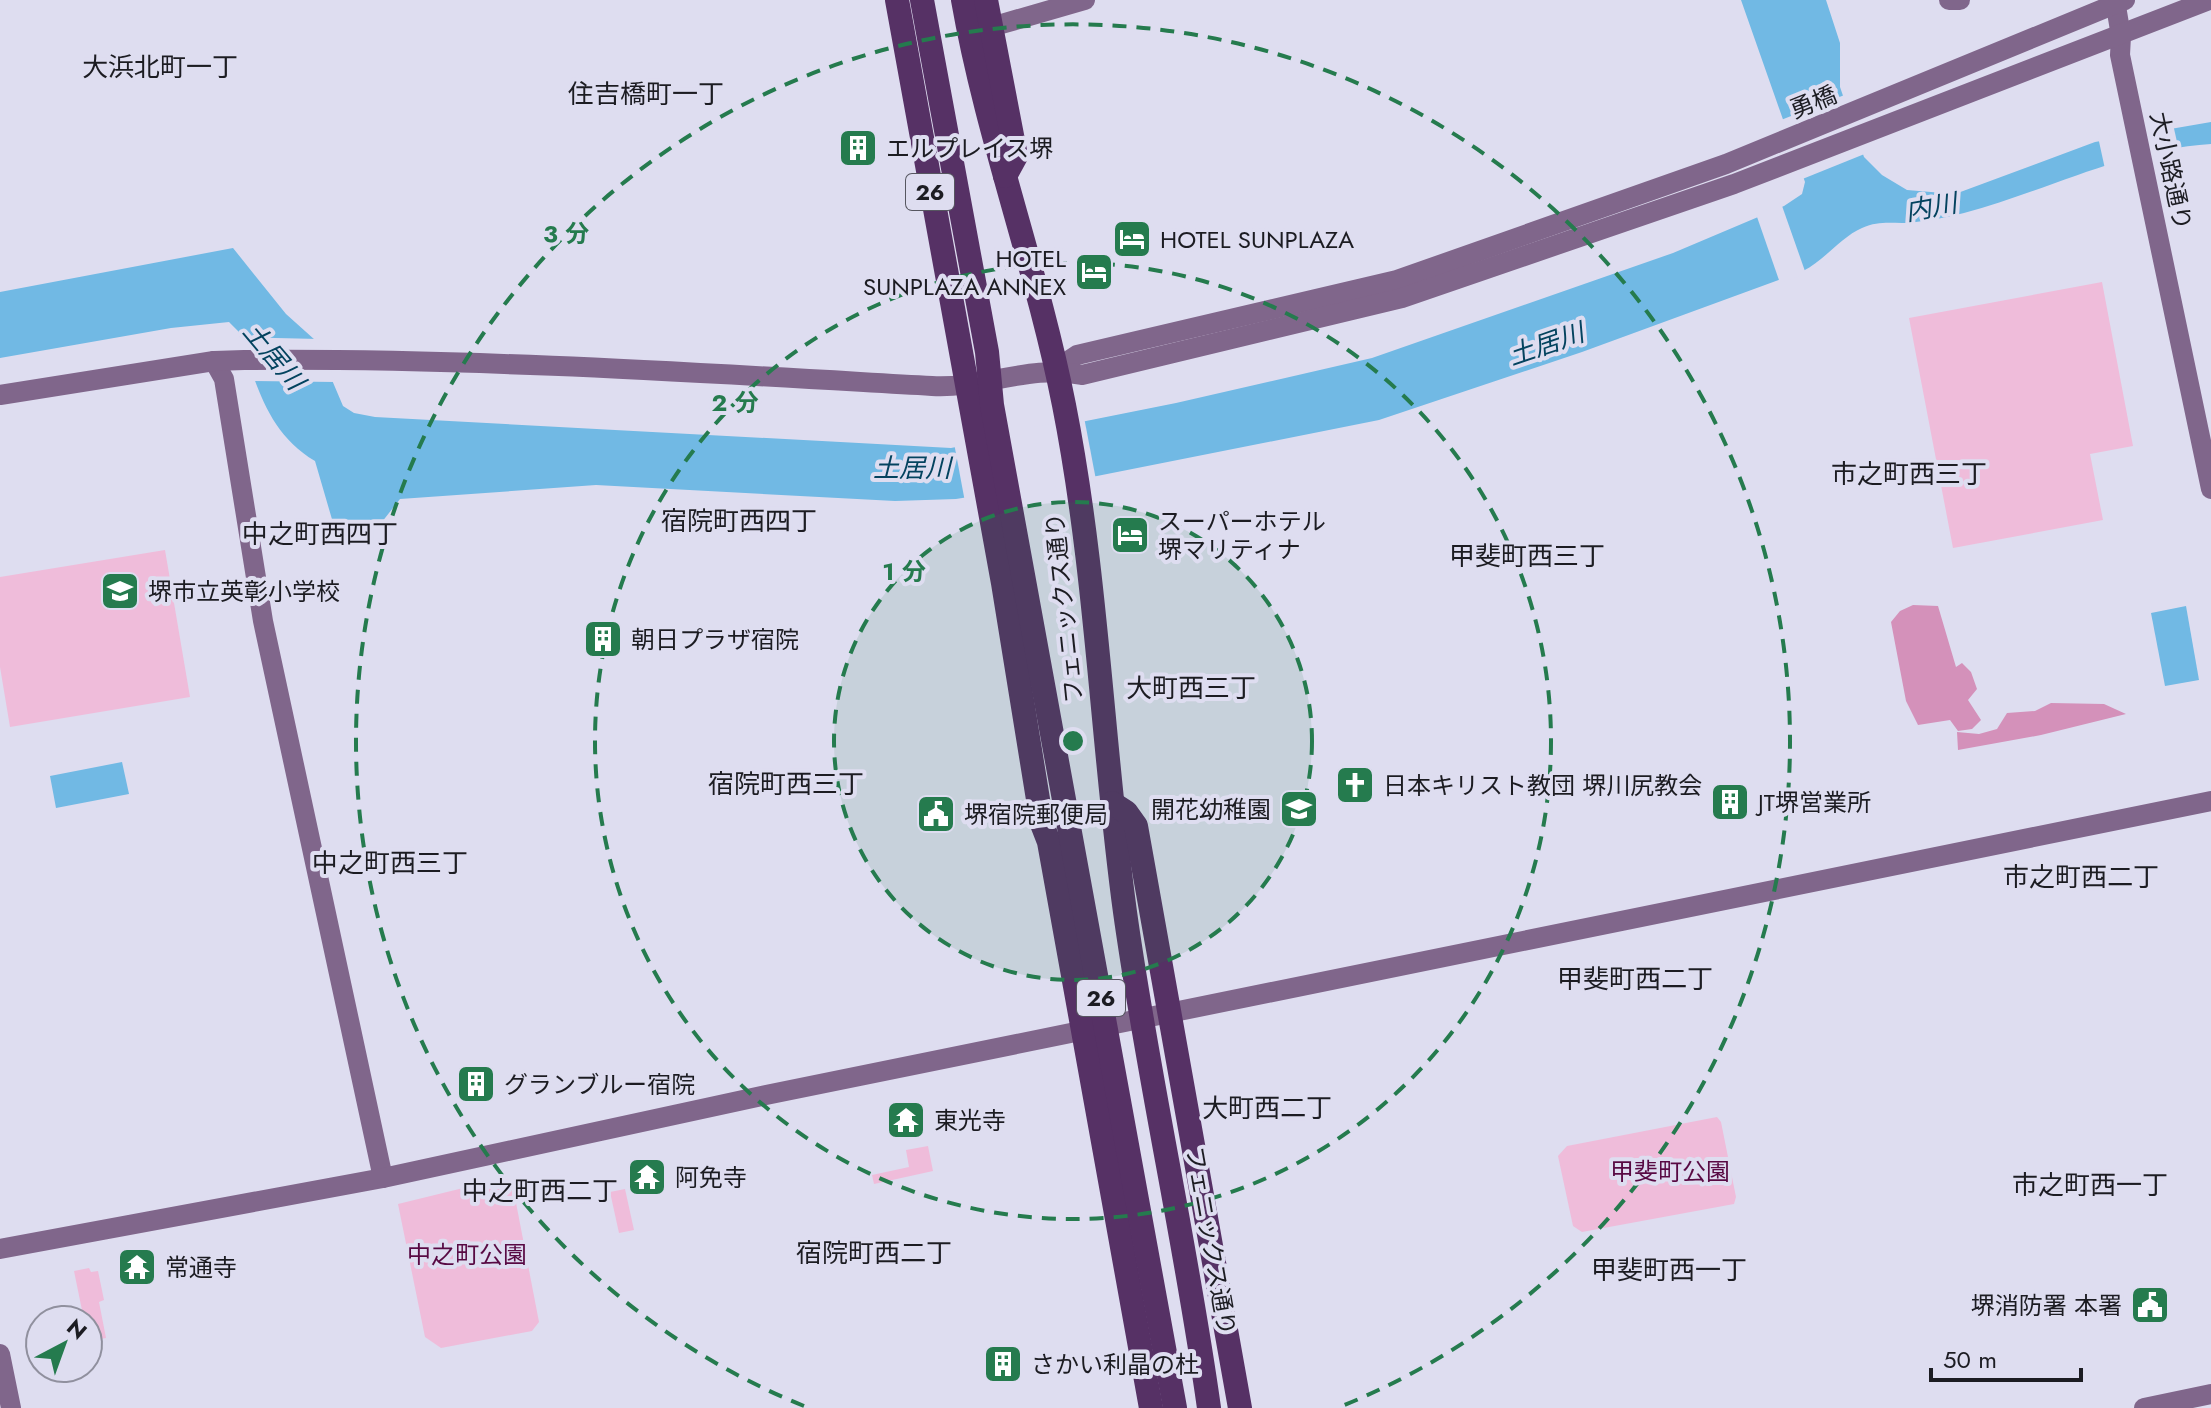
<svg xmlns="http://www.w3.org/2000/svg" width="2211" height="1408" font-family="Jost,'Noto Sans JP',sans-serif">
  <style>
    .green { fill: #efbcda }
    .forest { fill: #d491ba }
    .water { fill: #71b9e4 }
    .pier { fill: #deddf0 }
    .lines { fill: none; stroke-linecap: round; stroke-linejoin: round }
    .secondary { stroke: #80668b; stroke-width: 20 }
    .highway { stroke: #563165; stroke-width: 24 }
    .ring { fill: none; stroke: #257b4e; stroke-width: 4; stroke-dasharray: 14 10 }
    .labels { text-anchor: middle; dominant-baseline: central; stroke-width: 8; stroke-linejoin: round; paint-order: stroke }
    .shield { fill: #deddf0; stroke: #565660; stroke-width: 2 }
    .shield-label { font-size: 22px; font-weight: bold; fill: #1c1c22 }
    .street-label { font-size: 24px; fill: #1c1c22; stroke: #deddf0 }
    .poi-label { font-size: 24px; fill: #1c1c22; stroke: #deddf0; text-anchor: start }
    .park-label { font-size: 24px; fill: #580943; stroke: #deddf0 }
    .neighbourhood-label { font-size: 26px; fill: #1c1c22; stroke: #deddf0 }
    .water-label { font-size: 26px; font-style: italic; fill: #04435f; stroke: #deddf0 }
    .centre { fill: #257b4e; stroke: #deddf0; stroke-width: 4 }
    .ring-label { font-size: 24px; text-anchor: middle; font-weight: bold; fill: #257b4e; stroke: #deddf0; stroke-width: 8; stroke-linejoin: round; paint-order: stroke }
  </style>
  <rect width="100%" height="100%" fill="#deddf0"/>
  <g class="green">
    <path d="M2102,282l31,164 -43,8 13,66 -150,28 -44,-230z"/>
    <path d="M165,550l25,147 -180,30 -10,-60v-90z"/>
    <path d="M1717,1117l4,5 15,75 -2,7 -152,28 -9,-6 -15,-70 9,-10z"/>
    <path d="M928,1146l5,25 -59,13 -2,-9 37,-8 -3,-17z"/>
    <path d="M504,1178l8,4 27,140 -7,9 -91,17 -16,-11 -27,-133z"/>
    <path d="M625,1189l9,41 -15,3 -9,-41z"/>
    <path d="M89,1268l2,4 7,-1 6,29 -5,2 7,36 -17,3 -1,-21h-4l-10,-49z"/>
  </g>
  <g class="forest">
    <path d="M1913,605l25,1 18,61 6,-4 9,9 6,17 -9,11 13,20 -9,9 -14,2 -8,-11 -32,5 -12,-24 -15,-79 9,-11z"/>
    <path d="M2051,703l53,1 22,10 -85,21 -83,15 -1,-18 22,2 18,-5 10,-16 28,-2z"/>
  </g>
  <g class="water">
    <path d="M1741,0h85l14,43v44l24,70 18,18 25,15 48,4 140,-52 116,-20v22c-87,5 -164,47 -247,69 -15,4 -32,7 -48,9 -20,3 -34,-3 -54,6 -21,9 -37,32 -59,43l-221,81 -203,68 -282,56 -141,23 -61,2 -299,-16 -196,14 -22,28 -42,6 -21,-72c-49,-29 -59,-79 -77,-130l-9,-9 -58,6 -171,30v-66l233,-44 53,66 29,26 28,66 11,7 21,4 576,31 225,-45 196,-45 301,-105 111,-47 18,-12 3,-12z"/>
    <path d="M2186,606l13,74 -34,6 -14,-73z"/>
    <path d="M122,762l7,32 -73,14 -6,-32z"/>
  </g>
  <g class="pier">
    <path d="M1847,94l20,59 -67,27 -19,-60z"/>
    <path d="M2173,124l6,27 -74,18 -7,-32z"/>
    <path d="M1781,203l25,71 -26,9 -24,-69z"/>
    <path d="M236,337l83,2 16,43 -83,-1z"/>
    <path d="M1084,417l12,63 -131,22 -11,-59z"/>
  </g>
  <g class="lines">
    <g class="secondary">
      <path d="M1949,0h11"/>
      <path d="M2115,0l6,36 -1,19 91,434"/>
      <path d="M991,27l94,-27"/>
      <path d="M214,361l10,18 39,242 120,557"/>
      <path d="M1056,369l21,-14 320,-75 329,-116 399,-164"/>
      <path d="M0,395l214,-34 30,-1c230,-2 459,13 688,26 51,3 99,-22 150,-11l320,-77 332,-114 475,-184"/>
      <path d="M0,1249l383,-71 383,-83 1445,-294"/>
      <path d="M0,1354l11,54"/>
      <path d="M2144,1408l67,-14"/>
    </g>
    <g class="highway">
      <path d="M897,0l106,583 39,241 7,18 102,566"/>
      <path d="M922,0l65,352 5,53 183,1003"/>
      <path d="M963,0c24,137 74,268 101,405 33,167 38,338 61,507 23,166 61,330 84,496"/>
      <path d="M986,0l30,156 -11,20"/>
      <path d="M1112,803l14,9 10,14 104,582"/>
    </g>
  </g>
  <circle cx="1073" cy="741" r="239" fill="#257b4e" fill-opacity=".12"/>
  <g class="ring">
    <circle cx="1073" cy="741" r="239"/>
    <circle cx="1073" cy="741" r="478"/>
    <path d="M804 1406A717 717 0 1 1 1342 1406"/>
  </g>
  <defs>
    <g id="building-square" transform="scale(2)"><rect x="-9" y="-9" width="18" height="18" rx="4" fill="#257b4e" stroke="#deddf0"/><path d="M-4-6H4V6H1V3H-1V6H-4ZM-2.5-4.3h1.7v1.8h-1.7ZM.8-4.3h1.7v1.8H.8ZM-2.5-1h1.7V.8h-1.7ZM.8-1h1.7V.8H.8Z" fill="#fff"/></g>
    <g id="hotel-square" transform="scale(2)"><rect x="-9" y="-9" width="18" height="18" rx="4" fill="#257b4e" stroke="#deddf0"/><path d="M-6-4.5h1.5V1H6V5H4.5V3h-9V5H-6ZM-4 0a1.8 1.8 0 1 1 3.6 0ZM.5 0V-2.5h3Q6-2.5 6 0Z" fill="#fff"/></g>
    <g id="school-square" transform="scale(2)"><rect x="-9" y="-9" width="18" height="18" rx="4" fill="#257b4e" stroke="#deddf0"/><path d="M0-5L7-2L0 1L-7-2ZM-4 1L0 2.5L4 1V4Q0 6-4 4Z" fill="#fff"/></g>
    <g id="church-square" transform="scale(2)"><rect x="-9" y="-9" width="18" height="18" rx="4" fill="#257b4e" stroke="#deddf0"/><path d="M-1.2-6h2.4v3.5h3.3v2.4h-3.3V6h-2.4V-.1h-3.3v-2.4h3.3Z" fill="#fff"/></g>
    <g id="civic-square" transform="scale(2)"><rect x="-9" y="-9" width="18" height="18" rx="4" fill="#257b4e" stroke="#deddf0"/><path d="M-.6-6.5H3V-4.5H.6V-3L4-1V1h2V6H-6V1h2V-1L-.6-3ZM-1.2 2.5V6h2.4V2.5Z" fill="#fff"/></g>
    <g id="temple-square" transform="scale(2)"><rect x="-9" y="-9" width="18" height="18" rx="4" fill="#257b4e" stroke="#deddf0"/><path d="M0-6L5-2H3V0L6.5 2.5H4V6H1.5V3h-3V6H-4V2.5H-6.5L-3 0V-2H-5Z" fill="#fff"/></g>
  </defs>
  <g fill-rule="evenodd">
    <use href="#building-square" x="858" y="148"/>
    <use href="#hotel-square" x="1132" y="239"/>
    <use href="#hotel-square" x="1094" y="272"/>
    <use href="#hotel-square" x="1130" y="535"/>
    <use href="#school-square" x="120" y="591"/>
    <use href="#building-square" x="603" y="639"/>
    <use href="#church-square" x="1355" y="785"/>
    <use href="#building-square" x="1730" y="802"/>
    <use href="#school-square" x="1299" y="809"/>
    <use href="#civic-square" x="936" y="814"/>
    <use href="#building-square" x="476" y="1084"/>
    <use href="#temple-square" x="906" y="1120"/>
    <use href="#temple-square" x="647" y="1177"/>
    <use href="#temple-square" x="137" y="1267"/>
    <use href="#civic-square" x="2150" y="1305"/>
    <use href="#building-square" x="1003" y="1364"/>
  </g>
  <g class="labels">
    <g class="shield">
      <rect x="906" y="174" width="48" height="36" rx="6"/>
      <rect x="1077" y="980" width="48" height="36" rx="6"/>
    </g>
    <g class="shield-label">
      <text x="930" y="192">26</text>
      <text x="1101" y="998">26</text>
    </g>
    <g class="street-label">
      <text transform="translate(1813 102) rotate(-22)">勇橋</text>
      <text transform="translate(2171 171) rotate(78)">大小路通り</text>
      <text transform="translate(1064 608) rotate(-96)">フェニックス通り</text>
      <text transform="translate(1211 1241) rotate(80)">フェニックス通り</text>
    </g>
    <g class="poi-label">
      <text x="886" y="148">エルプレイス堺</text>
      <text x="1160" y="239">HOTEL SUNPLAZA</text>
      <text x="1066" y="258" text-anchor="end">HOTEL<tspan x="1066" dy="28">SUNPLAZA ANNEX</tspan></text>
      <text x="1158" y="521">スーパーホテル<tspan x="1158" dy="28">堺マリティナ</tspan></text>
      <text x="148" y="591">堺市立英彰小学校</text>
      <text x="631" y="639">朝日プラザ宿院</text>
      <text x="1383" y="785">日本キリスト教団 堺川尻教会</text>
      <text x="1758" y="802">JT堺営業所</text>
      <text x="1271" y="809" text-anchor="end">開花幼稚園</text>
      <text x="964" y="814">堺宿院郵便局</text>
      <text x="504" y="1084">グランブルー宿院</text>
      <text x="934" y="1120">東光寺</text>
      <text x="675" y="1177">阿免寺</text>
      <text x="165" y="1267">常通寺</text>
      <text x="2122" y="1305" text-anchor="end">堺消防署 本署</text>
      <text x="1031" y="1364">さかい利晶の杜</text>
    </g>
    <g class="park-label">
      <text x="1670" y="1171">甲斐町公園</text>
      <text x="467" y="1254">中之町公園</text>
    </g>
    <g class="neighbourhood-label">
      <text x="160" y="67">大浜北町一丁</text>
      <text x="646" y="94">住吉橋町一丁</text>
      <text x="1909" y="474">市之町西三丁</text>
      <text x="739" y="521">宿院町西四丁</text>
      <text x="320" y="534">中之町西四丁</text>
      <text x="1527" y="556">甲斐町西三丁</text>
      <text x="1191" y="688">大町西三丁</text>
      <text x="786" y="784">宿院町西三丁</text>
      <text x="390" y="863">中之町西三丁</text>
      <text x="2081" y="877">市之町西二丁</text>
      <text x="1635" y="979">甲斐町西二丁</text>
      <text x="1267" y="1108">大町西二丁</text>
      <text x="2090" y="1185">市之町西一丁</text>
      <text x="540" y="1191">中之町西二丁</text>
      <text x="874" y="1253">宿院町西二丁</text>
      <text x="1669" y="1270">甲斐町西一丁</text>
    </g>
    <g class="water-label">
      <text transform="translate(1931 207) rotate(-10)">内川</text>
      <text transform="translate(1546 344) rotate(-19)">土居川</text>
      <text transform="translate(274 356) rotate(50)">土居川</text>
      <text x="912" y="468">土居川</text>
    </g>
  </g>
  <circle cx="1073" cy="741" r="12" class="centre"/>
  <g class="ring-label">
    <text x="566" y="242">3 分</text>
    <text x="735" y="411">2 分</text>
    <text x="904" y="580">1 分</text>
  </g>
  <g transform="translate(64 1344) rotate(41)"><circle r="38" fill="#deddf0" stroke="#90909e" stroke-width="2"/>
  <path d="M0-6L14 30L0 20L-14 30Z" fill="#257b4e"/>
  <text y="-12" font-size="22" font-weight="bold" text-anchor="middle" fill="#1c1c22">N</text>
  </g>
  <path d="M1931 1368v12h150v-12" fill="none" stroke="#1c1c22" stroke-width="4"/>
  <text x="1943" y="1368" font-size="24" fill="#1c1c22" stroke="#deddf0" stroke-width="6" paint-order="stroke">50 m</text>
</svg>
